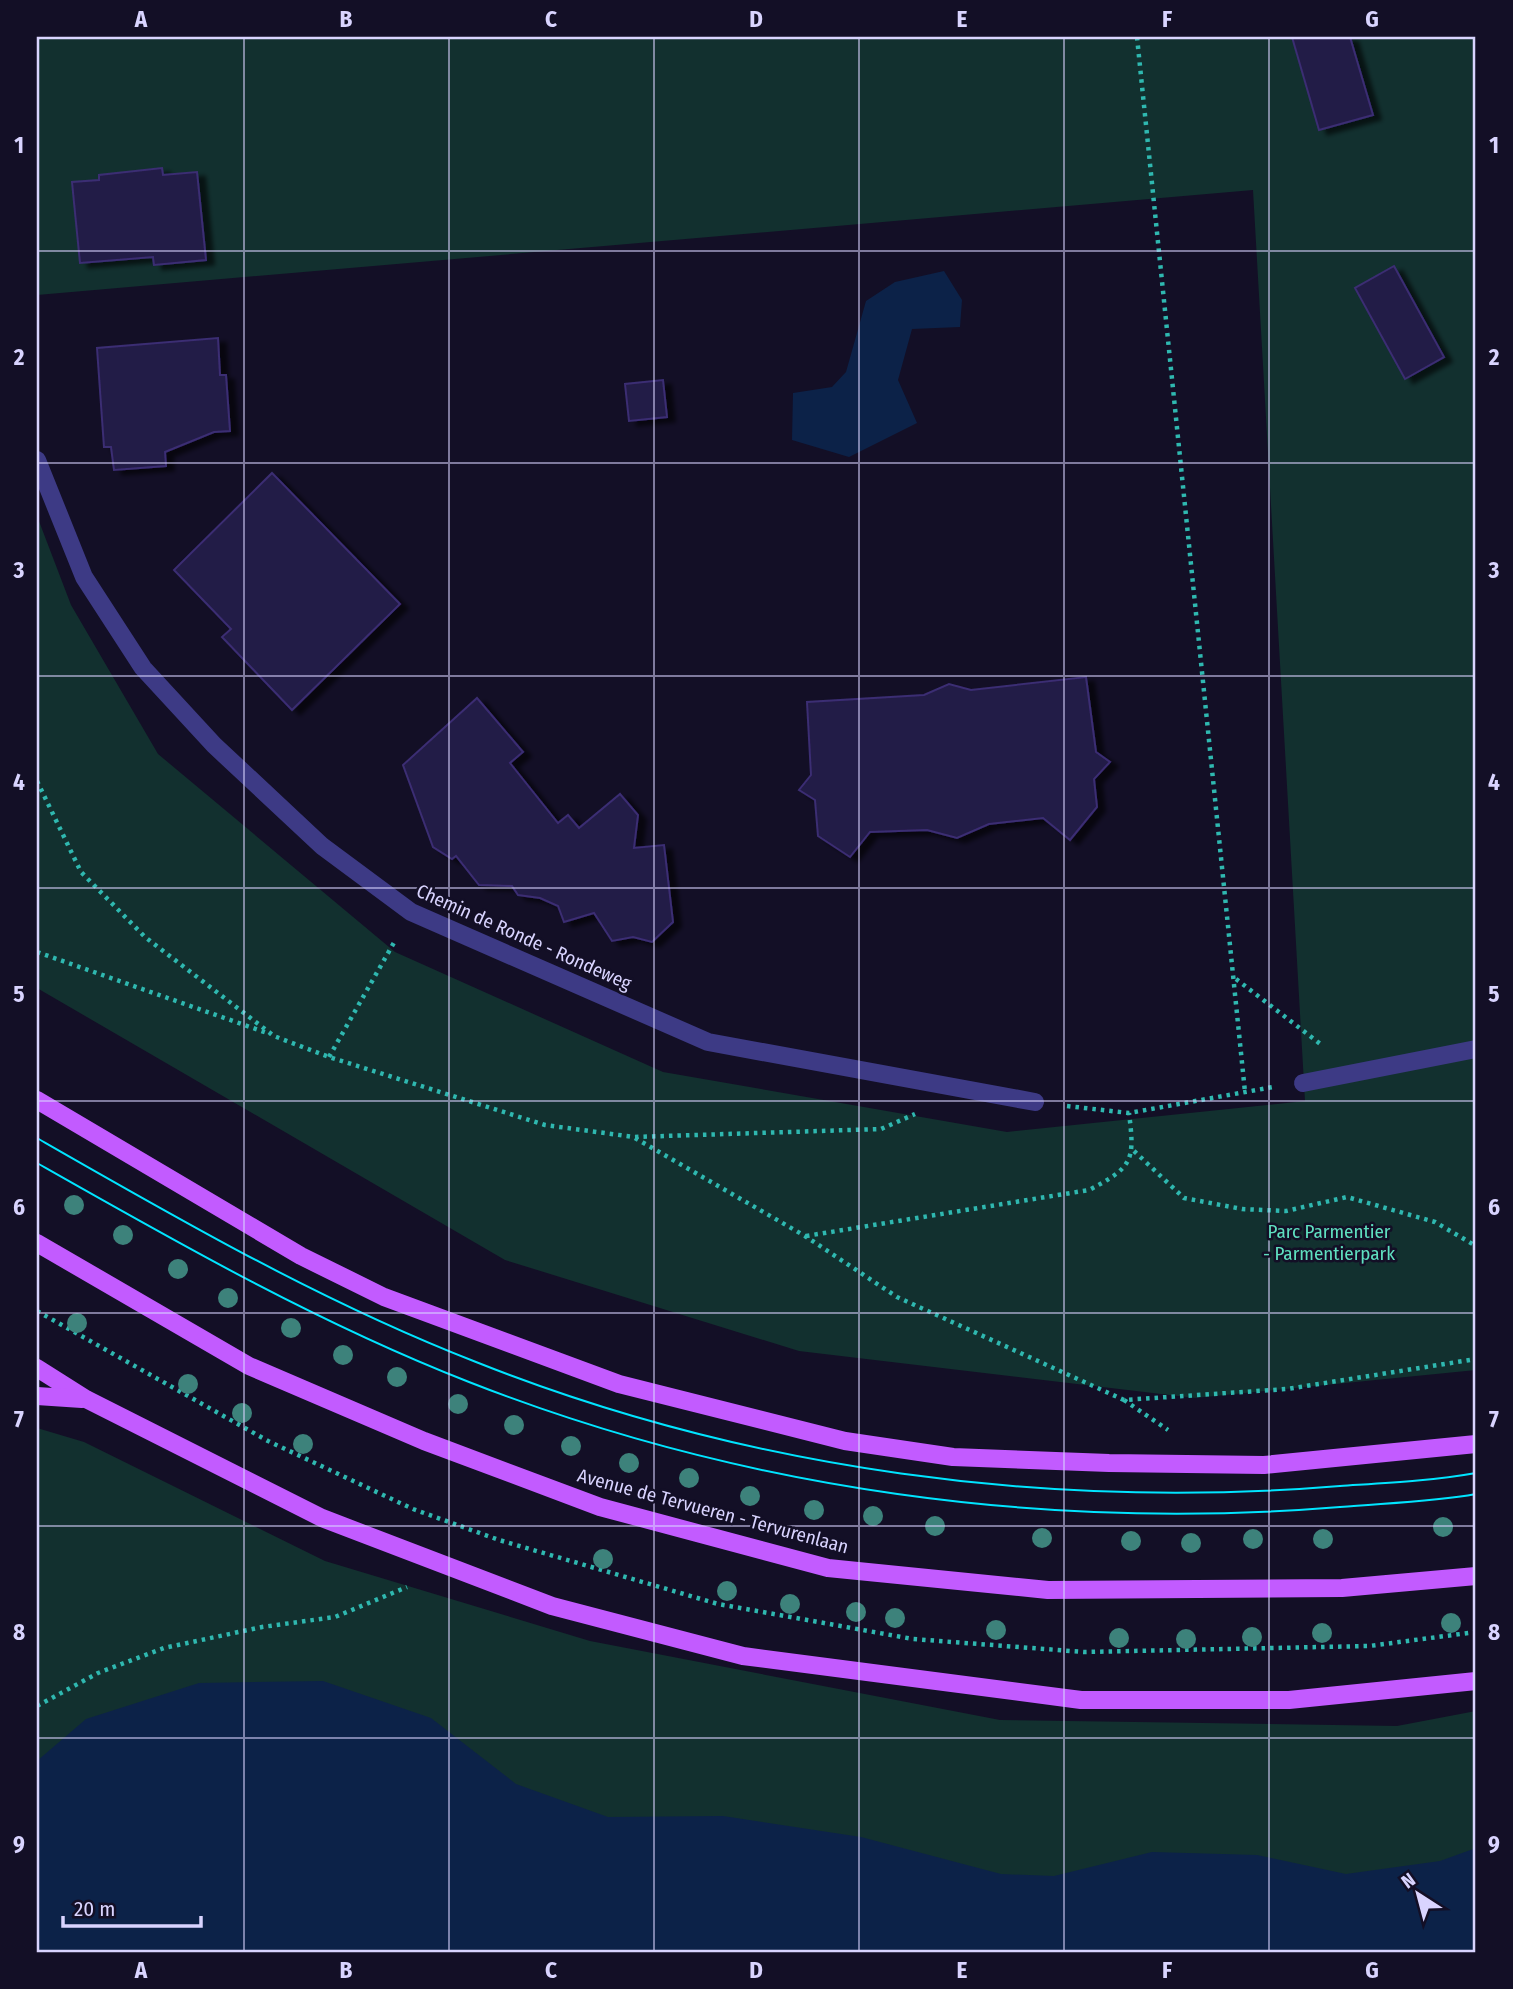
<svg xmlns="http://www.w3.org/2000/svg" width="1513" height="1989" font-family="'Fira Sans Condensed',sans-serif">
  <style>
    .green { fill: #12302f }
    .water { fill: #0c2248 }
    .building { fill: #241b47; stroke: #3b2d73; stroke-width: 2; filter: url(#shadow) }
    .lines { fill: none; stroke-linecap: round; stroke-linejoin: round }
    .path { stroke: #2fb8b0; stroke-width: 4.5; stroke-dasharray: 3.5 5; stroke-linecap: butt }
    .minor { stroke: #3d3a85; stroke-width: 18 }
    .major { stroke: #c25bff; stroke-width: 18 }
    .tram { stroke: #00e5ff; stroke-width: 2 }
    .tree { fill: #3d827b }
    .grid { fill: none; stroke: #d9d4ff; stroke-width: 2; stroke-opacity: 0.55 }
    .labels { text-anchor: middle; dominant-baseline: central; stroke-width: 5; stroke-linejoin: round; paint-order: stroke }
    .street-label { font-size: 19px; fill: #d9d4ff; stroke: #130f26 }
    .park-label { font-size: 19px; fill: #5fe0c0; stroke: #130f26 }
    .neatline { fill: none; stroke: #d9d4ff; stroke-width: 2.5 }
    .grid-label { font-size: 23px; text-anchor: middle; font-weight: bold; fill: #d9d4ff }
  </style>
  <defs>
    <filter id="shadow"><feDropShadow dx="8" dy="4.5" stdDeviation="2" flood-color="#0009"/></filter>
  </defs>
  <rect width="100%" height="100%" fill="#130f26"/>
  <g class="green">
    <path d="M37,37h1439v1333l-281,28 -396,-47 -294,-91 -468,-272v-472l34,89 87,149 237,198 268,120 344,60 298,-31 -52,-911 -1216,105z"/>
    <path d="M37,1428l47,14 241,119 265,80 410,79 397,6 79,-15v241h-1439z"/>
  </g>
  <g class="water">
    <path d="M944,271l18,29 -2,27 -48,2 -14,51 19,43 -68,34 -57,-17 1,-47 39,-6 14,-15 20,-71 29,-19z"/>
    <path d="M323,1681l108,37 85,66 92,33 115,-1 138,21 140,37 53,2 98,-24 105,3 89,19 94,-13 36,-13v104h-1439v-191l49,-42 113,-36z"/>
  </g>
  <g class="building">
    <path d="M1292,37h58l23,78 -54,15z"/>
    <path d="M162,168l1,7 34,-3 9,88 -52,5 -1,-8 -73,6 -8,-81 27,-2v-5z"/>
    <path d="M1394,266l50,91 -39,22 -50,-91z"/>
    <path d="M218,338l2,37h6l4,56 -16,1 -49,20 1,14 -52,4 -3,-23h-7l-7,-99z"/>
    <path d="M663,380l4,37 -38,4 -4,-37z"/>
    <path d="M272,473l128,131 -108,106 -70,-73 9,-8 -57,-59z"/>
    <path d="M1086,677l10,75 14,10 -16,17 3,28 -27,33 -27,-22 -54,6 -32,14 -30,-8 -57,2 -20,25 -32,-21 -3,-36 -16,-10 12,-15 -4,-73 117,-7 25,-11 22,6z"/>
    <path d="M477,698l46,54 -13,11 48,60 10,-8 11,13 41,-34 18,21 -4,33 30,-3 9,77 -21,20 -19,-5 -21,4 -18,-28 -30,9 -6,-16 -18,-8 -22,-3 -6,-9 -33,-1 -23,-29 -4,3 -19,-12 -30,-82z"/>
  </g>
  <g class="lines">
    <g class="path">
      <path d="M1137,37l108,1055"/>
      <path d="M37,781l44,91 64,65 129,99 55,21 216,68 89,12 247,-8 34,-15"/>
      <path d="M37,952l233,82"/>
      <path d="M1236,979l87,67"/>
      <path d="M329,1057l67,-118"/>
      <path d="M1067,1106l62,7 144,-26"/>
      <path d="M635,1138l170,98 92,61 227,103 163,-11 189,-30"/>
      <path d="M1134,1151l50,47 58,11 44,2 61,-14 88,25 41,24"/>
      <path d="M806,1236l283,-46c44,-23 46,-29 40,-77"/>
      <path d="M37,1311l231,130 145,68 86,31 219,64 195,35 171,13 285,-6 107,-14"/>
      <path d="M1124,1400l44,30"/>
      <path d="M37,1706l61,-33 66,-25 98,-21 73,-10 72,-30"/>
    </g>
    <g class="minor">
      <path d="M37,460l47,117 59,91 71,77 108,101 89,66 297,130 327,60"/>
      <path d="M1303,1083l173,-34"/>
    </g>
    <g class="major">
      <path d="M37,1100l264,156 83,41 235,87 226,57 108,16 156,6 155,2 212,-21"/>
      <path d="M37,1243l212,123 175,75 176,66 228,61 220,22 294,-2 134,-12"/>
      <path d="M37,1368l49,31 236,119 230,88 191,50 338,44h208l187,-19"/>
      <path d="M37,1396l45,3"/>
    </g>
    <g class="tram">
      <path d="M37,1138c143,82 285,164 439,224 272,108 573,148 864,124 46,-3 91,-5 136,-13"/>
      <path d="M37,1163c141,80 281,160 432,219 275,108 577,149 871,125 46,-4 92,-5 136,-13"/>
    </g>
  </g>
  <g class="tree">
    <circle cx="74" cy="1205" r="10"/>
    <circle cx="123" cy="1235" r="10"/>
    <circle cx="178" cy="1269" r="10"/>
    <circle cx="228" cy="1298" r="10"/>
    <circle cx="77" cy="1323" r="10"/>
    <circle cx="291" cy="1328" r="10"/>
    <circle cx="343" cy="1355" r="10"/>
    <circle cx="397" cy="1377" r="10"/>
    <circle cx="188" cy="1384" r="10"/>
    <circle cx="458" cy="1404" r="10"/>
    <circle cx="242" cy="1413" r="10"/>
    <circle cx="514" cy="1425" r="10"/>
    <circle cx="303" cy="1444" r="10"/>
    <circle cx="571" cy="1446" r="10"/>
    <circle cx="629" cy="1463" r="10"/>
    <circle cx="689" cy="1478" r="10"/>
    <circle cx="750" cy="1496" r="10"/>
    <circle cx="814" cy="1510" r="10"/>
    <circle cx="873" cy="1516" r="10"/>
    <circle cx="935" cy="1526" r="10"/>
    <circle cx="1443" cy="1527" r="10"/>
    <circle cx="1042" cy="1538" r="10"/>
    <circle cx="1253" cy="1539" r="10"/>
    <circle cx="1323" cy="1539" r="10"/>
    <circle cx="1131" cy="1541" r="10"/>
    <circle cx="1191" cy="1543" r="10"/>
    <circle cx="603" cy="1559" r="10"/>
    <circle cx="727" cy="1591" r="10"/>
    <circle cx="790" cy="1604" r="10"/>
    <circle cx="856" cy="1612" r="10"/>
    <circle cx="895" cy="1618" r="10"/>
    <circle cx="1451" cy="1623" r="10"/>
    <circle cx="996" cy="1630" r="10"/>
    <circle cx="1322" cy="1633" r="10"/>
    <circle cx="1252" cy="1637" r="10"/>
    <circle cx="1119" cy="1638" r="10"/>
    <circle cx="1186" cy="1639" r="10"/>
  </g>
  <path class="grid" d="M244,37v1915M449,37v1915M654,37v1915M859,37v1915M1064,37v1915M1269,37v1915M37,251h1439M37,463h1439M37,676h1439M37,888h1439M37,1101h1439M37,1313h1439M37,1526h1439M37,1738h1439"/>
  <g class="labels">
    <g class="street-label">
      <text transform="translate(524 937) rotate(24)">Chemin de Ronde - Rondeweg</text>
      <text transform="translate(713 1511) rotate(15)">Avenue de Tervueren - Tervurenlaan</text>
    </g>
    <g class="park-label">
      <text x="1329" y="1231">Parc Parmentier<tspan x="1329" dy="22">- Parmentierpark</tspan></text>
    </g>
  </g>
  <rect width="1513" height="1989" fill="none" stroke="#130f26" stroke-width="77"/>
  <g transform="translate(1418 1894) rotate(324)" stroke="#130f26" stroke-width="5" paint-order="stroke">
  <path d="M0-5L12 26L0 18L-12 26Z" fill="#d9d4ff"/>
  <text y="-10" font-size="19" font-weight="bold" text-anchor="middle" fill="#d9d4ff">N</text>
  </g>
  <path d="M63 1916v10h138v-10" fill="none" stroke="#d9d4ff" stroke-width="3.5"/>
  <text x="74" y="1916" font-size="21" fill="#d9d4ff" stroke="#130f26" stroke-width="5" paint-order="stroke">20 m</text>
  <rect x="38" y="38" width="1436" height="1913" class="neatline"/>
  <g class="grid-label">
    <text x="141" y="27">A</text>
    <text x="346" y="27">B</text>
    <text x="551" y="27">C</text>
    <text x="756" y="27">D</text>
    <text x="962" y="27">E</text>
    <text x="1167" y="27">F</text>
    <text x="1372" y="27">G</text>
    <text x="19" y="153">1</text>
    <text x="1494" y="153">1</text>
    <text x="19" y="365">2</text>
    <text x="1494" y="365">2</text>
    <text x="19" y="578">3</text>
    <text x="1494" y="578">3</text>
    <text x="19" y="790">4</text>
    <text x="1494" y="790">4</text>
    <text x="19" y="1002">5</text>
    <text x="1494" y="1002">5</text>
    <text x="19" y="1215">6</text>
    <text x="1494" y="1215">6</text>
    <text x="19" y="1427">7</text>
    <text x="1494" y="1427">7</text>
    <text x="19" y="1640">8</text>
    <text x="1494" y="1640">8</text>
    <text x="19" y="1852">9</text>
    <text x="1494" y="1852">9</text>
    <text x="141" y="1978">A</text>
    <text x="346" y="1978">B</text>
    <text x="551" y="1978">C</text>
    <text x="756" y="1978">D</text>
    <text x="962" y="1978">E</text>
    <text x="1167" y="1978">F</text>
    <text x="1372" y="1978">G</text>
  </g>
</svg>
